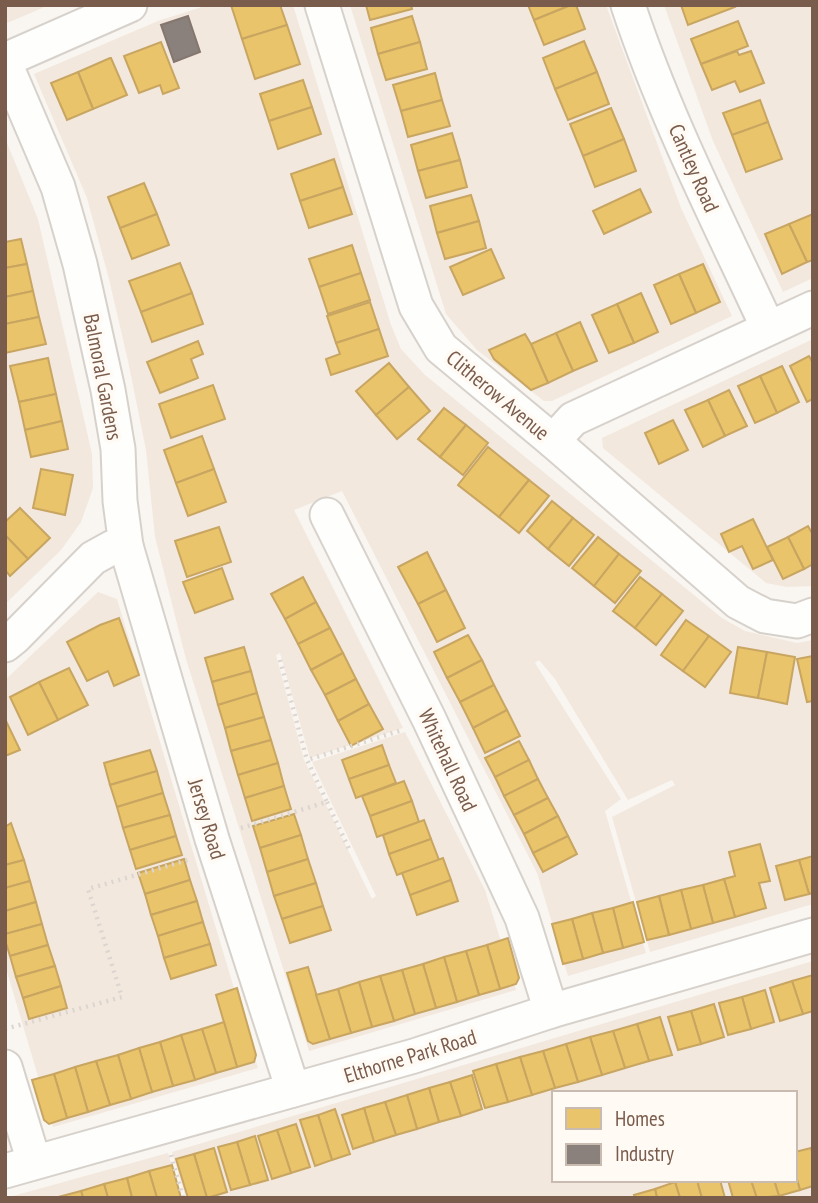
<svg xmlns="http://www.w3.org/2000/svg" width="818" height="1203" font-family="'PT Sans Narrow',sans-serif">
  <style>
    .residential { fill: #f2e8de; fill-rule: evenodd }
    .homes { fill: #e9c46a; stroke: #c8a561; stroke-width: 2 }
    .industry { fill: #8a817c; stroke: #85766e; stroke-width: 2 }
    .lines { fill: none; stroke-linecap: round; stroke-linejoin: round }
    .street-casing { stroke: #d7d1cb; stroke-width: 37 }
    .path { stroke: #dcd5d0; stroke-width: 4.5; stroke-dasharray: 2 5; stroke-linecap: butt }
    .street { stroke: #fefefd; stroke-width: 33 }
    .labels { text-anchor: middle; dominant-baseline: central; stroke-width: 7; stroke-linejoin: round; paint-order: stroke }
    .street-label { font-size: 21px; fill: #7a5c4d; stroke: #fffaf3 }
  </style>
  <rect width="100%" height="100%" fill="#f9f5f0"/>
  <g class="residential">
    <path d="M5,5h44l-44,19z"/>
    <path d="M208,5h85l98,320 10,24 24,26 297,243 23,13 52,12 16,-3v264l-163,48 -38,-135 63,-32 -3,-5 -44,20 -73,-121 -16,-19 -4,3 86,136 -16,12 41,142 -78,23 -31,-103 -195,-382 -48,19 109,218 -93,30 -30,-105 -4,2 28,105 68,139 4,-3 -64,-134 93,-30 80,158 31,100 -207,61 -123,-392 -31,-122 -9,-87 -18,-89 -19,-82 -22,-81 -53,-124 124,-53z"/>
    <path d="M350,5h256l75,203 51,108 -180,85h-8l-67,-51 -31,-36z"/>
    <path d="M664,5h149v273l-30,14 -70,-151z"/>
    <path d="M5,138l33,81 54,235 1,34 -12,34 -20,28 -56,54z"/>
    <path d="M813,339v247l-26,1 -21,-4 -163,-135 -1,-10z"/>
    <path d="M98,592l19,7 141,469 -205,59 -48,-162v-285z"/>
    <path d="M813,961v237h-627l-14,-46zM554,1093h241v87h-241z"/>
    <path d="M168,1153l13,45h-175z"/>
  </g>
  <g class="homes">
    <path d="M231,5h49l7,20 -45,14z"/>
    <path d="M366,5h45l1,4 -42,11z"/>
    <path d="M528,5h43l-37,15z"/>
    <path d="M571,5h5l9,24 -41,16 -10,-25z"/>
    <path d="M681,5h53l1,2 -47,18z"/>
    <path d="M412,16l8,26 -42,12 -7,-26z"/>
    <path d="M738,21l10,25 -47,18 -10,-25z"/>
    <path d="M287,25l13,39 -45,15 -13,-40z"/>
    <path d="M584,41l13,31 -42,17 -12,-31z"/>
    <path d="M161,42l18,46 -16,6 -3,-9 -21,8 -15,-37z"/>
    <path d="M420,42l7,27 -41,11 -8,-26z"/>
    <path d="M737,51l2,4 12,-4 13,32 -24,9 -5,-11 -23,9 -11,-26z"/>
    <path d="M110,58h1l16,37 -34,14 -15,-37z"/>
    <path d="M78,72l15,37 -26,11 -16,-37z"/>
    <path d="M597,72l12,32 -41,16 -13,-31z"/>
    <path d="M435,73l7,27 -41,11 -8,-26z"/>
    <path d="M303,80l9,27 -43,14 -9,-27z"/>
    <path d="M442,100l8,26 -42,11 -7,-26z"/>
    <path d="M760,100l8,22 -36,13 -9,-22z"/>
    <path d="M312,107l9,27 -43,15 -9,-28z"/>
    <path d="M611,108l13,31 -41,17 -13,-32z"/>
    <path d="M768,122l14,37 -36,13 -14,-37z"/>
    <path d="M452,133l8,27 -42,11 -7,-26z"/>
    <path d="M624,139l12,32 -41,16 -12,-31z"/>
    <path d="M334,159l9,28 -43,14 -9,-27z"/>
    <path d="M460,160l7,27 -41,11 -8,-27z"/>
    <path d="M144,183l13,31 -37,14 -12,-31z"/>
    <path d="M343,187l9,27 -43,14 -9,-27z"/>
    <path d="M640,189l11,23 -47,22 -11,-23z"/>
    <path d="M471,195l8,26 -42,12 -7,-27z"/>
    <path d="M157,214l12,31 -37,14 -12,-31z"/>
    <path d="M813,214v46l-6,2 -18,-38z"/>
    <path d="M479,221l7,27 -41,11 -8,-26z"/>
    <path d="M789,224l18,38 -25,12 -17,-40z"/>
    <path d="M21,239l6,25 -22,4v-26z"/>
    <path d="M352,245l9,28 -42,14 -10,-28z"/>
    <path d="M491,249l13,29 -41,17 -13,-28z"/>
    <path d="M180,263l12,30 -51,19 -12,-31z"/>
    <path d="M27,264l6,27 -28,6v-29z"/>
    <path d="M703,264l17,38 -24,11 -17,-39z"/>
    <path d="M361,273l9,27 -42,14 -9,-27z"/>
    <path d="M679,274l17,39 -25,11 -17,-39z"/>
    <path d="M33,291l6,26 -34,7v-27z"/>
    <path d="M192,293l11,31 -51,18 -11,-30z"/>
    <path d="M641,293l17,39 -24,11 -17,-39z"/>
    <path d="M370,302l9,27 -43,14 -9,-27z"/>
    <path d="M617,304l17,39 -25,10 -17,-38z"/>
    <path d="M39,317l7,27 -41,9v-29z"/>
    <path d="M580,322l17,39 -24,10 -17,-38z"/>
    <path d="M379,329l9,27 -57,19 -5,-16 14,-5 -4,-11z"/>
    <path d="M556,333l17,38 -25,12 -17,-39z"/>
    <path d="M525,334l6,10 17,39 -17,7 -37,-31 -5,-9z"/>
    <path d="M198,341l5,13 -12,5 7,19 -38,15 -13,-31z"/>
    <path d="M809,356l4,7v36l-6,3 -17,-36z"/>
    <path d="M48,358l8,36 -37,8 -9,-36z"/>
    <path d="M389,363l20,24 -33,28 -20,-24z"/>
    <path d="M782,366l17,36 -22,11 -17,-37z"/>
    <path d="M760,376l17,37 -22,10 -17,-37z"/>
    <path d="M213,385l12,34 -54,19 -12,-34z"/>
    <path d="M409,387l21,24 -33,28 -21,-24z"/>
    <path d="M729,390l18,36 -22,10 -17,-36z"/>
    <path d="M56,394l6,27 -37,9 -6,-28z"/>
    <path d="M708,400l17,36 -22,11 -18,-37z"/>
    <path d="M444,408l22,17 -26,32 -22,-18z"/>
    <path d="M673,420l15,30 -29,14 -14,-31z"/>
    <path d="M62,421l6,28 -37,8 -6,-27z"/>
    <path d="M466,425l22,18 -25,32 -23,-18z"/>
    <path d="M202,436l12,33 -38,14 -12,-33z"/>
    <path d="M488,447l41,33 -30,37 -41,-32z"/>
    <path d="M41,469l32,6 -8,40 -32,-7z"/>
    <path d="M214,469l12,33 -38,14 -12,-33z"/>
    <path d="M529,480l20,16 -30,37 -20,-16z"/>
    <path d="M552,501l21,17 -25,31 -21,-18z"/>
    <path d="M20,508l30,30 -22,21 -23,-24v-13z"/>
    <path d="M573,518l21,17 -25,31 -21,-17z"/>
    <path d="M753,519l20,41 -20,9 -11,-23 -13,6 -8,-18z"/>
    <path d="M808,526l5,9v29l-9,5 -16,-32z"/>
    <path d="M219,527l12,35 -44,15 -12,-36z"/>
    <path d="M5,535l23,24 -18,17 -5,-6z"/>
    <path d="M598,537l21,17 -25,32 -22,-18z"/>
    <path d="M788,537l16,32 -21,10 -16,-32z"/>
    <path d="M427,552l19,38 -28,14 -20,-37z"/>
    <path d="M619,554l22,17 -26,32 -21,-17z"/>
    <path d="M222,568l11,31 -38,14 -12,-31z"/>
    <path d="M303,577l13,25 -31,17 -14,-25z"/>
    <path d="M640,577l22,17 -27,34 -22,-17z"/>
    <path d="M446,590l19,38 -28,14 -19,-38z"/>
    <path d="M662,594l21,17 -27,34 -21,-17z"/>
    <path d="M316,602l14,26 -32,16 -13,-25z"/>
    <path d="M119,618l20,57 -25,11 -6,-15 -21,10 -20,-39 33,-17z"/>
    <path d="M686,620l23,16 -26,35 -22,-16z"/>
    <path d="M330,628l13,25 -32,17 -13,-26z"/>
    <path d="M468,635l14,25 -35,18 -13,-26z"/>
    <path d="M709,636l22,16 -26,35 -22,-16z"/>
    <path d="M244,647l7,24 -39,11 -7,-24z"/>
    <path d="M738,647l29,5 -9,46 -28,-5z"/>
    <path d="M767,652l28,5 -8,47 -29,-6z"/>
    <path d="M343,653l13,26 -31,16 -14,-25z"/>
    <path d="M813,656v45l-6,1 -10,-43z"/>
    <path d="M482,660l12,25 -34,17 -13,-24z"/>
    <path d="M69,668l19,37 -30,15 -19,-38z"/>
    <path d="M251,671l6,22 -39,12 -6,-23z"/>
    <path d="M356,679l13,25 -31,17 -13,-26z"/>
    <path d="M39,682l19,38 -30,15 -18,-38z"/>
    <path d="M494,685l13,25 -34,18 -13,-26z"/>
    <path d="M257,693l7,24 -39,11 -7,-23z"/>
    <path d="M369,704l14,25 -32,17 -13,-25z"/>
    <path d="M507,710l13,26 -35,17 -12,-25z"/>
    <path d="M264,717l7,23 -40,11 -6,-23z"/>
    <path d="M5,719l15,31 -15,6z"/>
    <path d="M271,740l7,23 -40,12 -7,-24z"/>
    <path d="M519,741l10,19 -34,17 -10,-19z"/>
    <path d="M382,745l7,20 -40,14 -7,-19z"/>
    <path d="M150,750l7,21 -47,14 -6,-22z"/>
    <path d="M529,760l9,19 -34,17 -9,-19z"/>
    <path d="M278,763l6,23 -39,12 -7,-23z"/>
    <path d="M389,765l7,18 -40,15 -7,-19z"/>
    <path d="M157,771l6,22 -46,14 -7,-22z"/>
    <path d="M538,779l10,19 -34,17 -10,-19z"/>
    <path d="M404,781l8,20 -42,15 -8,-20z"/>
    <path d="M284,786l7,23 -39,12 -7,-23z"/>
    <path d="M163,793l7,22 -47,13 -6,-21z"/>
    <path d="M548,798l10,18 -34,18 -10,-19z"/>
    <path d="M412,801l7,21 -42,15 -7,-21z"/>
    <path d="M294,814l7,21 -41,13 -7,-22z"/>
    <path d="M170,815l6,21 -46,14 -7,-22z"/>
    <path d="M558,816l10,20 -35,17 -9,-19z"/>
    <path d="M424,820l7,19 -42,15 -6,-19z"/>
    <path d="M11,823l13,37 -19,5v-38z"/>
    <path d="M301,835l7,24 -41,13 -7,-24z"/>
    <path d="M176,836l6,19 -46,14 -6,-19z"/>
    <path d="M568,836l9,18 -34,18 -10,-19z"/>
    <path d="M431,839l8,21 -42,15 -8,-21z"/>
    <path d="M760,844l10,37 -11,2 7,25 -31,9 -11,-38 11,-3 -6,-24z"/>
    <path d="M813,856v37l-4,1 -10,-34z"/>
    <path d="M443,858l8,22 -41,15 -8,-22z"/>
    <path d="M184,859l6,21 -45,14 -7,-21z"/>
    <path d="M308,859l8,24 -42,13 -7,-24z"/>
    <path d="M24,860l6,21 -25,7v-23z"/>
    <path d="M799,860l10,34 -24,6 -9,-34z"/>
    <path d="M724,879l11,38 -22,6 -10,-38z"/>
    <path d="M190,880l7,21 -46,14 -6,-21z"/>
    <path d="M451,880l7,21 -41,14 -7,-20z"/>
    <path d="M30,881l6,21 -31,9v-23z"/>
    <path d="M316,883l7,23 -41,13 -8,-23z"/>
    <path d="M703,885l10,38 -22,6 -10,-39z"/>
    <path d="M681,890l10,39 -22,6 -10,-39z"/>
    <path d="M659,896l10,39 -22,5 -10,-38z"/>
    <path d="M197,901l6,21 -45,14 -7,-21z"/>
    <path d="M36,902l6,22 -37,10v-23z"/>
    <path d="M633,902l11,40 -21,6 -10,-40z"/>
    <path d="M323,906l8,24 -41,13 -8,-24z"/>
    <path d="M613,908l10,40 -20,5 -11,-40z"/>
    <path d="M592,913l11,40 -20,6 -11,-40z"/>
    <path d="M572,919l11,40 -20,5 -11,-40z"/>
    <path d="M203,922l7,22 -46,14 -6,-22z"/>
    <path d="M42,924l6,21 -38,11 -5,-16v-6z"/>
    <path d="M508,938l11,40 -3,6 -16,5 -13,-44z"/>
    <path d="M210,944l6,21 -45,14 -7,-21z"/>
    <path d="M48,945l7,21 -39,11 -6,-21z"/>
    <path d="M487,945l13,44 -21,6 -13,-44z"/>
    <path d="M466,951l13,44 -22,7 -13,-45z"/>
    <path d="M444,957l13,45 -21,6 -13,-44z"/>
    <path d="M423,964l13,44 -21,6 -13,-44z"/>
    <path d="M55,966l6,20 -38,12 -7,-21z"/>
    <path d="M308,967l22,72 -17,5 -5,-3 -21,-68z"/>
    <path d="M402,970l13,44 -21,7 -14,-45z"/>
    <path d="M813,975v36l-10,3 -11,-33z"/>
    <path d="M380,976l14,45 -22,6 -13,-45z"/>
    <path d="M792,981l11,33 -23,7 -10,-33z"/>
    <path d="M359,982l13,45 -21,6 -13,-44z"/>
    <path d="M61,986l6,22 -38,11 -6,-21z"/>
    <path d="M237,988l19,67 -2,7 -17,5 -21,-72z"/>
    <path d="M338,989l13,44 -21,6 -14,-44z"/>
    <path d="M765,990l9,32 -23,7 -9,-32z"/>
    <path d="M742,997l9,32 -23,6 -9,-32z"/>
    <path d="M714,1004l10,33 -23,7 -10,-33z"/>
    <path d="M691,1011l10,33 -23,6 -10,-33z"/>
    <path d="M660,1017l12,38 -23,6 -12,-37z"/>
    <path d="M224,1022l13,45 -21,6 -14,-44z"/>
    <path d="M637,1024l12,37 -24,7 -12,-37z"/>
    <path d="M202,1029l14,44 -21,7 -14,-45z"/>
    <path d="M613,1031l12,37 -23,7 -12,-38z"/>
    <path d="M181,1035l14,45 -22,6 -13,-44z"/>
    <path d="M590,1037l12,38 -24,7 -12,-38z"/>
    <path d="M160,1042l13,44 -21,6 -13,-44z"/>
    <path d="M566,1044l12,38 -23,6 -12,-37z"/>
    <path d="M139,1048l13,44 -21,7 -13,-44z"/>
    <path d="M543,1051l12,37 -23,7 -12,-38z"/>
    <path d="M118,1055l13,44 -21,6 -14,-44z"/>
    <path d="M520,1057l12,38 -24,7 -12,-38z"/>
    <path d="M96,1061l14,44 -22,7 -13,-45z"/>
    <path d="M496,1064l12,38 -23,6 -12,-37z"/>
    <path d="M75,1067l13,45 -21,6 -13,-44z"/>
    <path d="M54,1074l13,44 -18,6 -5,-4 -12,-40z"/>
    <path d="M472,1075l10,34 -21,7 -11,-34z"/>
    <path d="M450,1082l11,34 -22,6 -10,-34z"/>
    <path d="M429,1088l10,34 -22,7 -10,-34z"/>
    <path d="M407,1095l10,34 -21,6 -11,-33z"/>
    <path d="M385,1102l11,33 -22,7 -10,-34z"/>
    <path d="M364,1108l10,34 -21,7 -11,-34z"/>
    <path d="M335,1109l15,45 -18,6 -14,-45z"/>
    <path d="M318,1115l14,45 -17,6 -15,-46z"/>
    <path d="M296,1124l14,43 -19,6 -14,-43z"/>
    <path d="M277,1130l14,43 -19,6 -14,-43z"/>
    <path d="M255,1136l13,44 -18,5 -13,-43z"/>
    <path d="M237,1142l13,43 -19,5 -13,-43z"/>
    <path d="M214,1148l13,44 -20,6 -13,-44z"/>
    <path d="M811,1148l2,7v31l-13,4 -5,-17v-21z"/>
    <path d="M194,1154l13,44h-19l-12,-39z"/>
    <path d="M172,1165l9,33h-24l-8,-27z"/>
    <path d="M149,1171l8,27h-25l-5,-20z"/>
    <path d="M795,1173l5,17 -21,6 -5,-16h21z"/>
    <path d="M127,1178l5,20h-24l-4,-14z"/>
    <path d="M683,1180h14l5,18h-22l-5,-16z"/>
    <path d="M697,1180h23l5,18h-23z"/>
    <path d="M728,1180h23l6,18h-24z"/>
    <path d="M751,1180h23l5,16 -22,2z"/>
    <path d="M675,1182l5,16h-23l-2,-9z"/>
    <path d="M104,1184l4,14h-25l-2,-7z"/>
    <path d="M655,1189l2,9h-22l-1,-3z"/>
    <path d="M81,1191l2,7h-25v-1z"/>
  </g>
  <path class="industry" d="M188,16l12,36 -26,10 -13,-37z"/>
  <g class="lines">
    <g class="street-casing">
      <g id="street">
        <path d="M322,5l94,301 25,42 112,93 185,161 27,14 32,5 16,-6"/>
        <path d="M628,5c37,112 91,217 140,323"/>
        <path d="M5,60l125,-55"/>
        <path d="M5,63l53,124 22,77 28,126 10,59 2,52 6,45 -13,1 -20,11 -78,79 -10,8"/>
        <path d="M553,441l20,-22 240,-111"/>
        <path d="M327,515l102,204 93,199 29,93"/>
        <path d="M126,546l86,293 81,251"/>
        <path d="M5,1067l29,95"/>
        <path d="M5,1171l409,-115 137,-45 262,-76"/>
      </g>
    </g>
    <g class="path">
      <path d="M280,660l27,100"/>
      <path d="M327,802l23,49"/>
      <path d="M241,828l86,-26 -20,-42 95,-30"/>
      <path d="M5,1029l117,-32 -34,-108 100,-29"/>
      <path d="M171,1155l12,43"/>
    </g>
    <use href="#street" class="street"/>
  </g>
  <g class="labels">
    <g class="street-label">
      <text transform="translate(694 168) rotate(66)">Cantley Road</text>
      <text transform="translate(103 377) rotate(79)">Balmoral Gardens</text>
      <text transform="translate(498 395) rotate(40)">Clitherow Avenue</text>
      <text transform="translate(448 760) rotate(65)">Whitehall Road</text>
      <text transform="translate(207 819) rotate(73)">Jersey Road</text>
      <text transform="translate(410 1056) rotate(-17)">Elthorne Park Road</text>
    </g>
  </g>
  <rect width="818" height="1203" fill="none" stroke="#7a5c4d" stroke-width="14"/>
  <rect x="552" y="1091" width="245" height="91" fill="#fffaf3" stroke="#cabbb1" stroke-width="2"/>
  <rect x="566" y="1108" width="35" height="21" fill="#e9c46a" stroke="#cabbb1" stroke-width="2"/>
  <text x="615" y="1126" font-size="21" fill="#7a5c4d">Homes</text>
  <rect x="566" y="1144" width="35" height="21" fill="#8a817c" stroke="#cabbb1" stroke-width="2"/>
  <text x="615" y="1161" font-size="21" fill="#7a5c4d">Industry</text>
</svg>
